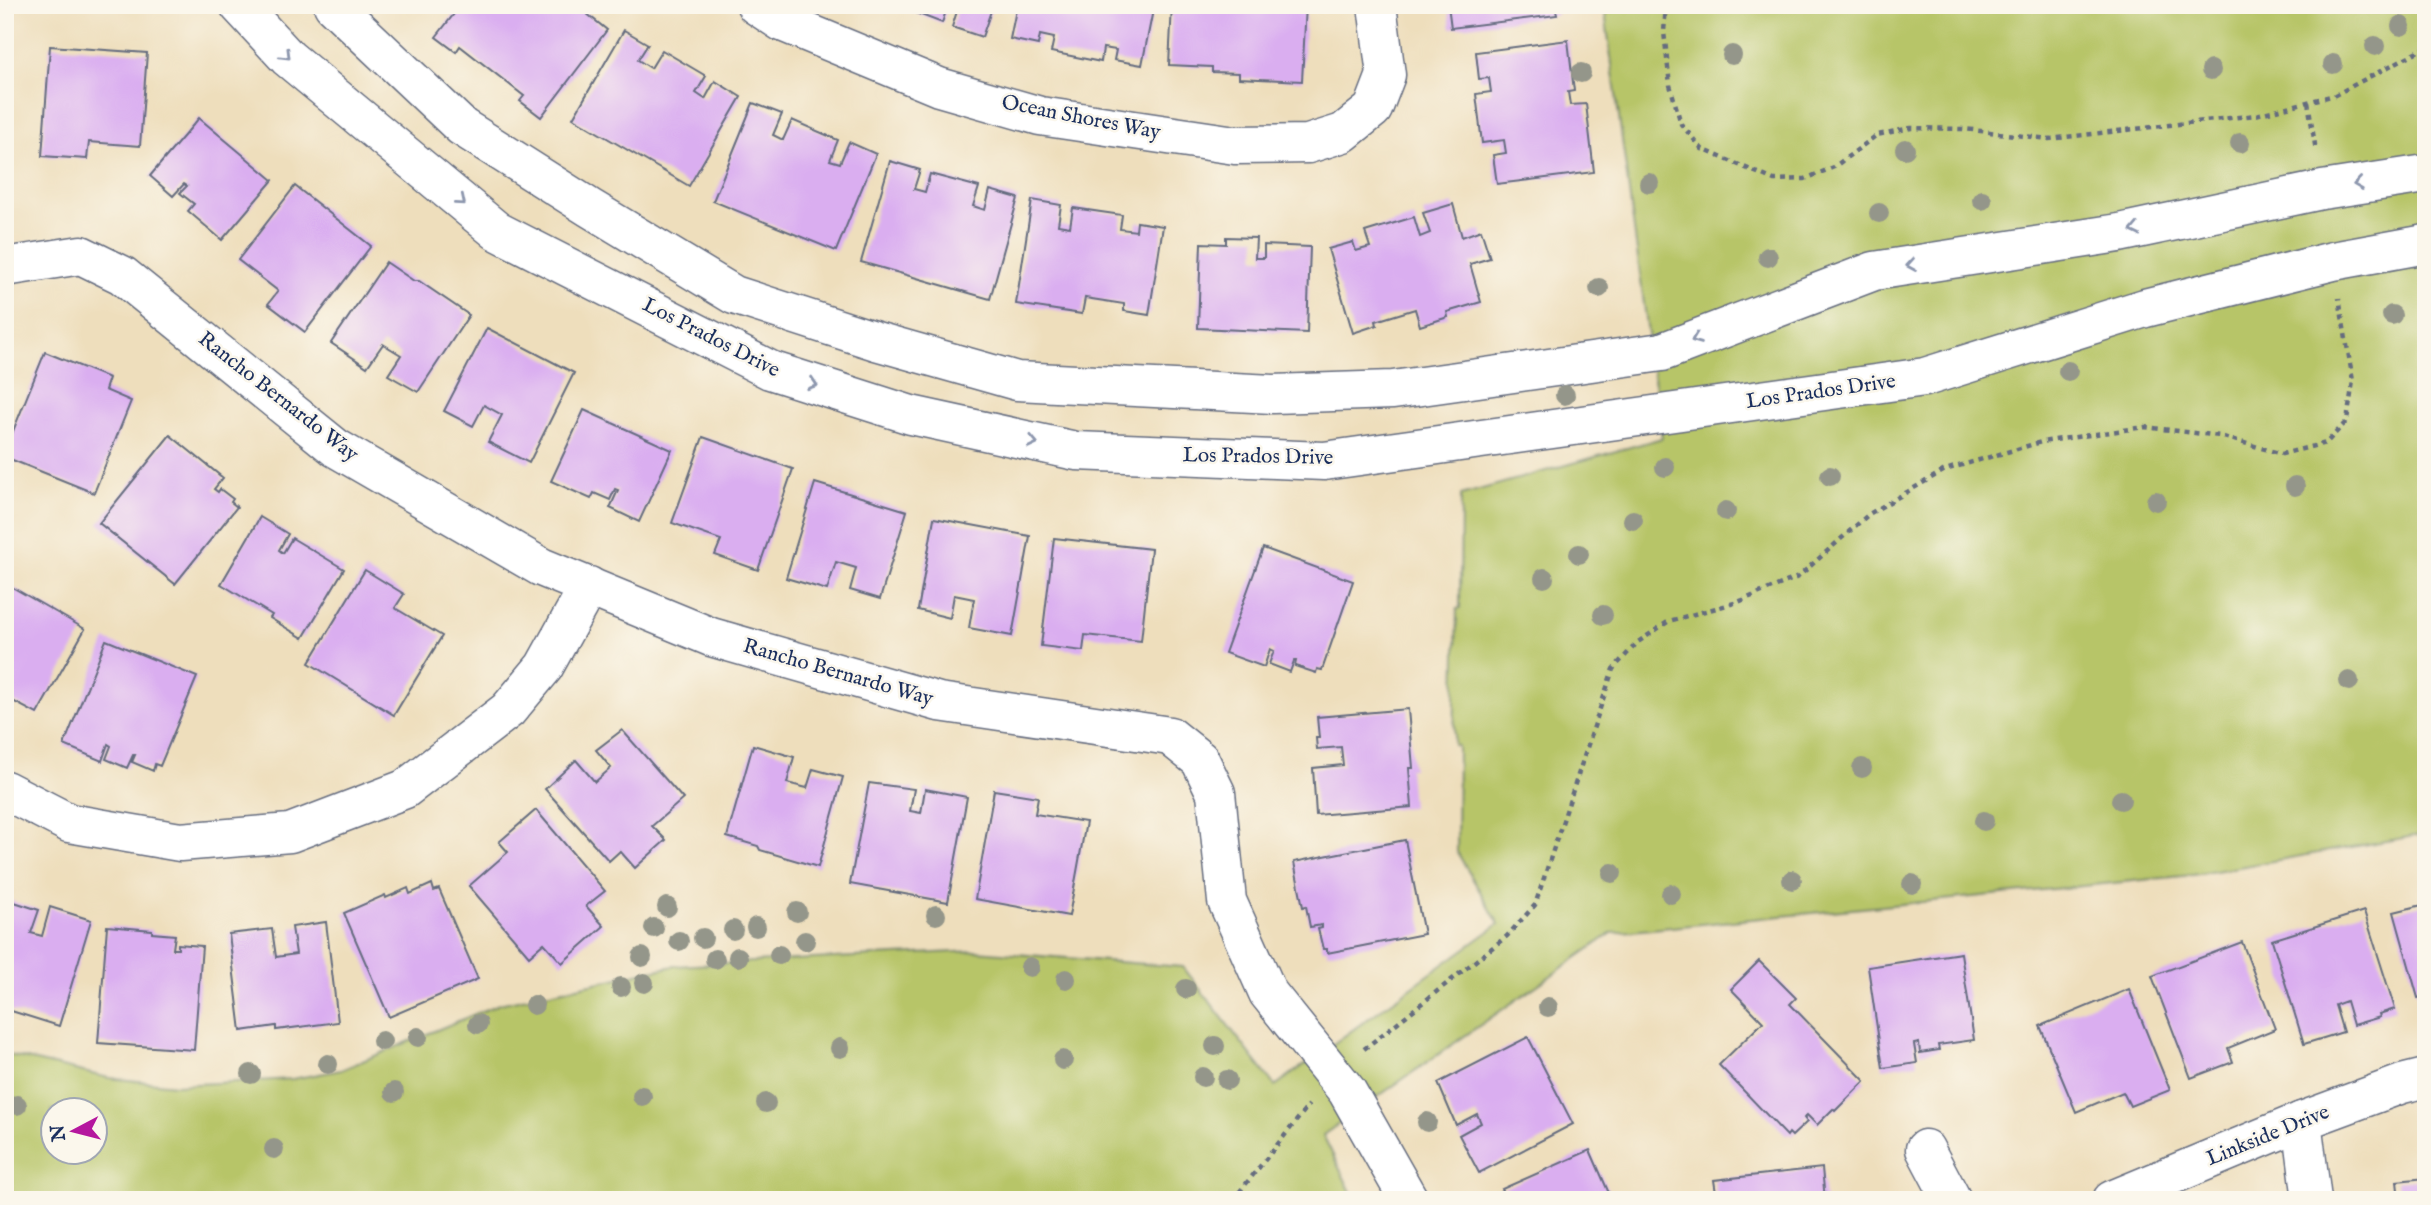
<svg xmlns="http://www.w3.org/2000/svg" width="2431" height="1205" font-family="'IM FELL English',serif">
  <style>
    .green { fill: #b7c568; stroke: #697a63; stroke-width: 2; fill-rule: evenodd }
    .building { fill: #daaef0 }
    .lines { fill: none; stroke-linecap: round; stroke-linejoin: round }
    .street-casing { stroke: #656c7f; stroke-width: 41 }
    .path { stroke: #656c7f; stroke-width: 4.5; stroke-dasharray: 5 5; stroke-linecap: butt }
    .street { stroke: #fff; stroke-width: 38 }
    .tree { fill: #94968a }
    .oneway { stroke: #8d97ae }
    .labels { text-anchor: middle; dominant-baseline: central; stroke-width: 5; stroke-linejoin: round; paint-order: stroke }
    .street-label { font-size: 21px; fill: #1b2f5e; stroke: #fbf7ec }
  </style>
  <rect width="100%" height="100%" fill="#fbf7ec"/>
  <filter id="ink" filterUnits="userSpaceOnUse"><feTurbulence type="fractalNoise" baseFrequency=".0143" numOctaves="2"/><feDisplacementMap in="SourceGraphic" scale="14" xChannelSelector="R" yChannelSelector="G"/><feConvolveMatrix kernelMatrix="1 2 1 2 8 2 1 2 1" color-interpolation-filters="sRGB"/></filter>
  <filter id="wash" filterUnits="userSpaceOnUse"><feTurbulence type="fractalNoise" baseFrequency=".00686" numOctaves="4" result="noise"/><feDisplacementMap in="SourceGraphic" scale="28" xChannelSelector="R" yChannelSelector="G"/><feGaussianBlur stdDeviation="1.57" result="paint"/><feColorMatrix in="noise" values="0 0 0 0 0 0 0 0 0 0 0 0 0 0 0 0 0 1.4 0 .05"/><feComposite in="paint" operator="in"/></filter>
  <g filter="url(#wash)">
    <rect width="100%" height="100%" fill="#eedebc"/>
    <path class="green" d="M1604,5h822v829l-233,41 -581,58 -289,202 32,65h-1350v-146l104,24 67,7 116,-6 49,-9 158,-66 175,-38 302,-15 207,16 92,119 224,-162 -42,-72 1,-106 -4,-1 3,-136 3,-1 1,-113 201,-57zM52,1110h42v42h-42z"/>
    <g id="blocks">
      <g class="building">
        <path d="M461,5h115l31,25 -66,87 -21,-16 4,-5 -64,-50 -4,6 -20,-15z"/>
        <path d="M895,5h53l-6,18z"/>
        <path d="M959,5h34l-11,32 -30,-10z"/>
        <path d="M1017,5h137l-12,60 -28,-5 2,-10 -13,-2 -2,14 -50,-10 3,-14 -14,-3 -2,10 -28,-6z"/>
        <path d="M1172,5h134l-4,76 -63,-3v-5l-27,-1v-5l-43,-2z"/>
        <path d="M1448,5h107l2,10 -106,13z"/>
        <path d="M624,30l24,14 -10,16 13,8 11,-18 44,26 -10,17 9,6 10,-18 26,16 -52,89 -116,-68z"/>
        <path d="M1568,40l6,51 -6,1 2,13 16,-1 8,68 -97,12 -4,-29 13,-2 -2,-13 -22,3 -6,-49 15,-2 -2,-14 -10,1 -3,-27z"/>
        <path d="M50,46l97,7 -7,93 -51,-4 -2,17 -45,-3z"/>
        <path d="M753,103l29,11 -9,21 10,5 9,-20 46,20 -8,20 10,3 9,-21 27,12 -40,97 -123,-50z"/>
        <path d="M199,118l74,62 -51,60 -34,-29 6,-7 -14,-11 7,-7 -3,-2 -11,12 -23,-20z"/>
        <path d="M890,161l30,9 -6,19 11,3 5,-18 49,13 -6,19 12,4 5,-20 28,8 -28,101 -129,-37z"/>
        <path d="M295,186l76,60 -66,86 -37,-28 10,-13 -40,-31z"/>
        <path d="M1032,200l29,5 -3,20 12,2 3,-19 49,7 -2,14 16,2 1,-9 26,4 -14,89 -25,-4v-7l-39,-6 -3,16 -66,-10z"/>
        <path d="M1453,204l9,33 19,-7 9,28 -20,6 11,38 -34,10 1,5 -28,9 -5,-17 -39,12 1,4 -24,8 -25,-84 25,-7 3,9 14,-4 -5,-15 49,-15 6,20 10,-4 -7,-20z"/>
        <path d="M1226,237l30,1 -1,20h9v-13l46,2 -3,86 -109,-5 3,-85 25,1z"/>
        <path d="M386,262l28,19h5l50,34 -51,77 -30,-17 13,-20 -18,-11 -16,23 -36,-24z"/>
        <path d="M487,328l87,45 -45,90 -41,-21 14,-27 -18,-10 -11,21 -29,-15z"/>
        <path d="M45,352l64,26 -4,12 26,11 -37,92 -89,-36v-6z"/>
        <path d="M584,410l88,40 -33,72 -29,-14 8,-18 -3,-1 -5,11 -16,-7 -3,6 -40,-18z"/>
        <path d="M170,435l53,43 -9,11 4,3 2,-3 13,10 -2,3 6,5 -62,77 -76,-61z"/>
        <path d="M703,437l90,32 -35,101 -43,-15 6,-15 -49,-17z"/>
        <path d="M815,483l92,28 -27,88 -30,-9 6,-22 -20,-6 -9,28 -41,-12z"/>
        <path d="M260,517l28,17 -9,16 4,3 9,-15 52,31 -41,69 -33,-20 2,-3 -51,-31z"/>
        <path d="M934,518l96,18 -18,100 -43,-8 5,-29 -20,-4 -4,23 -32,-8z"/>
        <path d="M1054,538l97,11 -10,92 -56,-6 -2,16 -42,-5z"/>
        <path d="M1263,548l90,33 -31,89 -5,-1 -1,4 -21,-7 1,-5h-2l-4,11 -21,-8 5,-13 -4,-2 -6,18 -39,-14z"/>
        <path d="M365,570l39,24 -9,14 47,28 -48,79 -85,-52z"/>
        <path d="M5,583l80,46 -48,85 -26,-14 -6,11z"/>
        <path d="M106,640l91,37 -37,89 -5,-2 -2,7 -21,-9 3,-7h-2l-6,13 -21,-9 5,-13 -3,-2 -6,17 -38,-16z"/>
        <path d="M1408,709l5,59h-4l3,39 -96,8 -3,-47 30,-3 -2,-18 -24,2 -1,-11h3l-2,-21z"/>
        <path d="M622,730l61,69 -31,27 14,14 -31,28 -15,-17 -11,10 -64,-72 31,-29 19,22 16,-14 -15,-18z"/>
        <path d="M753,745l41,12 -7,26 20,5 6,-19 30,8 -25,90 -58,-17 -2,-4 -31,-9z"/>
        <path d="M869,783l45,6 -4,22 11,2 4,-24 42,8 -19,105 -98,-18z"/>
        <path d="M994,790l44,7 -3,17 51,8 -17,94 -94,-17z"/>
        <path d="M536,810l69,81 -19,15 18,20 -42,37 -18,-20 -15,13 -60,-70 39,-34 -9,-10z"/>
        <path d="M1405,840l19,94 -97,19v-4h-4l-5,-20 4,-1v-3l-12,2 -4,-21 -3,1 -9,-45z"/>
        <path d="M432,884l2,7 5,-2 39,90 -89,38 -45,-104 41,-18 1,3 22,-10 2,6z"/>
        <path d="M5,899l34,11 -8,23 11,3 8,-29 41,13 -32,106 -54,-17z"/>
        <path d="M2426,904v92l-8,2 -24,-86z"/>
        <path d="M2364,911l31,98 -16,5 1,3 -27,8 -7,-24 -11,4 8,27 -39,12 -32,-104z"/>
        <path d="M326,922l12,100 -62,8v-4l-35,5 -12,-97 43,-5 4,28 20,-3 -4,-27z"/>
        <path d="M107,926l45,4v3l23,2 -2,14h5v-5l24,2 -8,104 -96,-7z"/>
        <path d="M2242,942l33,87 -47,19 5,14 -42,16 -39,-102z"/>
        <path d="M1961,953l13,87 -36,5 1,5 -19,3 -1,-10 -5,1 3,19 -34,5 -15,-101z"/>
        <path d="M1759,961l37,37 -6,6 75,77 -30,30 -2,-2 -16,16 -10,-10 -3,3 3,4 -15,14 -3,-3 -2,3 -68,-71 44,-43 -32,-33z"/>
        <path d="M2129,989l41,101 -40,16 -7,-14 -47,20 -36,-86z"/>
        <path d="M1528,1037l45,87 -94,49 -20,-38 22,-12 -4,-9 -21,11 -18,-42z"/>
        <path d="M1590,1150l22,50h-112l-2,-6 5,-3 -1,-2z"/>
        <path d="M1822,1168l3,32h-108l-3,-20z"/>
        <path d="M2426,1178v22h-27l-2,-19z"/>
      </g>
    </g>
  </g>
  <g filter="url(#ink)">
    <use href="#blocks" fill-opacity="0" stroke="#656c7f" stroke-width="2"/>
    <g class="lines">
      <g class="street-casing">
        <g id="street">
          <path d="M239,5l49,53 209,173 273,139 141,45 165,36 248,10 601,-84 220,-69 188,-47 93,-17"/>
          <path d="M333,5l129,122 128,81 144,87 142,46 141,40 256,13 120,-4 269,-38 212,-81 245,-38 203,-43 104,-16"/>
          <path d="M756,5l26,17 157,65 101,29 195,29 73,-1 35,-11 30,-24 13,-34 -9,-70"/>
          <path d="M5,267l76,-12 41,20 214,173 205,119 170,70 228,65 231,34 30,24 16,33 11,108 41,92 79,98 62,109"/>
          <path d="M5,790l64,33 111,19 110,-9 115,-44 103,-79 36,-43 45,-81"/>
          <path d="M2302,1121l10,79"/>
          <path d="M1925,1149l27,51"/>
          <path d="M2112,1200l190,-79 100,-37 24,-6"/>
        </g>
      </g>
      <g class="path">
        <path d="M1666,5l-2,27 6,53 11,39 21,25 72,31 31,-1 29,-12 43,-32 34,-7 53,1 85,10 207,-24 79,-20 91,-48"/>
        <path d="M2308,102l8,49"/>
        <path d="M1364,1049l143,-113 28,-31 78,-236 25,-27 31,-21 69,-19 60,-25 71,-63 76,-44 96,-28 104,-15 75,9 62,18 44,-11 21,-22 6,-40 -14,-83"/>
        <path d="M1233,1200l76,-95"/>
      </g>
      <use href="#street" class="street"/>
    </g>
    <g class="tree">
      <circle cx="2401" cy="26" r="10"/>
      <circle cx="2375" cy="46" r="10"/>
      <circle cx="1732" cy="55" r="10"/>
      <circle cx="2333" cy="64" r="10"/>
      <circle cx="2211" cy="70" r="10"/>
      <circle cx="1581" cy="73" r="10"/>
      <circle cx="2240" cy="143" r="10"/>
      <circle cx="1905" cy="149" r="10"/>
      <circle cx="1649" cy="183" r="10"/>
      <circle cx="1982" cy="200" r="10"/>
      <circle cx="1879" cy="213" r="10"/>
      <circle cx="1768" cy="257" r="10"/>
      <circle cx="1599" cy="288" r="10"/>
      <circle cx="2392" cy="315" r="10"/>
      <circle cx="2068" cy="371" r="10"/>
      <circle cx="1565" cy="395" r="10"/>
      <circle cx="1665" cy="467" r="10"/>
      <circle cx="1830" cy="476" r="10"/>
      <circle cx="2295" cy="486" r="10"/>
      <circle cx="2156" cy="501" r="10"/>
      <circle cx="1726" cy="511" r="10"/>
      <circle cx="1633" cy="520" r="10"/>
      <circle cx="1579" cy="554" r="10"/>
      <circle cx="1544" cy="578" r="10"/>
      <circle cx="1603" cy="615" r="10"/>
      <circle cx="2349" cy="681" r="10"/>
      <circle cx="1862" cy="768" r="10"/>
      <circle cx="2121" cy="800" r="10"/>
      <circle cx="1984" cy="821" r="10"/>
      <circle cx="1612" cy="873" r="10"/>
      <circle cx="1792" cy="880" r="10"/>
      <circle cx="1912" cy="884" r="10"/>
      <circle cx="1671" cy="894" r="10"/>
      <circle cx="667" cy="907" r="10"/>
      <circle cx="797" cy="912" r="10"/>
      <circle cx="936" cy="915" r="10"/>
      <circle cx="756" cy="927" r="10"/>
      <circle cx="654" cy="928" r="10"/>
      <circle cx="733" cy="930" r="10"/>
      <circle cx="703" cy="938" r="10"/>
      <circle cx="679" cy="941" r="10"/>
      <circle cx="805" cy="941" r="10"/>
      <circle cx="779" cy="955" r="10"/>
      <circle cx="642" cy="957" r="10"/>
      <circle cx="738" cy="957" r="10"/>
      <circle cx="715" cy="959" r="10"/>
      <circle cx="1030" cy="967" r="10"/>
      <circle cx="1066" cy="979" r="10"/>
      <circle cx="644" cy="983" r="10"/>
      <circle cx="621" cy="987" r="10"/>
      <circle cx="1186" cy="989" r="10"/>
      <circle cx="534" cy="1005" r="10"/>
      <circle cx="1548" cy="1007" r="10"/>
      <circle cx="478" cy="1024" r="10"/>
      <circle cx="418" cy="1037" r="10"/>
      <circle cx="382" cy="1041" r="10"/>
      <circle cx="1215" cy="1046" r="10"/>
      <circle cx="840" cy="1048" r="10"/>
      <circle cx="1063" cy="1060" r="10"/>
      <circle cx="328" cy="1064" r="10"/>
      <circle cx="251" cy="1074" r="10"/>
      <circle cx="1203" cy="1077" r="10"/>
      <circle cx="1227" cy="1080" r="10"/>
      <circle cx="394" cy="1092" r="10"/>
      <circle cx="642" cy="1096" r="10"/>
      <circle cx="766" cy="1103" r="10"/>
      <circle cx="17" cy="1105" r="10"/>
      <circle cx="1427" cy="1122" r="10"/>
      <circle cx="274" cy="1149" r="10"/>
    </g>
    <defs><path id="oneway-chevron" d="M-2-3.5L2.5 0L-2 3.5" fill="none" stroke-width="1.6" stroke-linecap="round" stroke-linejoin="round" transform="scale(1.75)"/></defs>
    <g class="oneway">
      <use href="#oneway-chevron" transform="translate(286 55) rotate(45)"/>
      <use href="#oneway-chevron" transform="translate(2358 184) rotate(172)"/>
      <use href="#oneway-chevron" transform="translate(461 201) rotate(40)"/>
      <use href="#oneway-chevron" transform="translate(2135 230) rotate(168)"/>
      <use href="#oneway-chevron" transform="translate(1911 265) rotate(171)"/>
      <use href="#oneway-chevron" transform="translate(1696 339) rotate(159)"/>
      <use href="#oneway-chevron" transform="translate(813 384) rotate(18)"/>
      <use href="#oneway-chevron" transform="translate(1033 442) rotate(12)"/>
    </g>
  </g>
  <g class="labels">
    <g class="street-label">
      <text transform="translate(1081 118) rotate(11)">Ocean Shores Way</text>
      <text transform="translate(711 338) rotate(27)">Los Prados Drive</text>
      <text transform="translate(1821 392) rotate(-8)">Los Prados Drive</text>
      <text transform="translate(278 397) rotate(38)">Rancho Bernardo Way</text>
      <text transform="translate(1258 457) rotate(1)">Los Prados Drive</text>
      <text transform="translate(838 673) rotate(16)">Rancho Bernardo Way</text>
      <text transform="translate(2268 1136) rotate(-22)">Linkside Drive</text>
    </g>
  </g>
  <rect width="2431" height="1205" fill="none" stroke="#fbf7ec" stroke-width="28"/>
  <g transform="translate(74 1131) rotate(263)"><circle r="33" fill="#fbf7ec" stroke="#a1a7b3" stroke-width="2"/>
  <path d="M0-5L12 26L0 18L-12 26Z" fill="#b5179e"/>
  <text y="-10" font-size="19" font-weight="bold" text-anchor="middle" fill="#1b2f5e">N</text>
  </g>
</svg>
